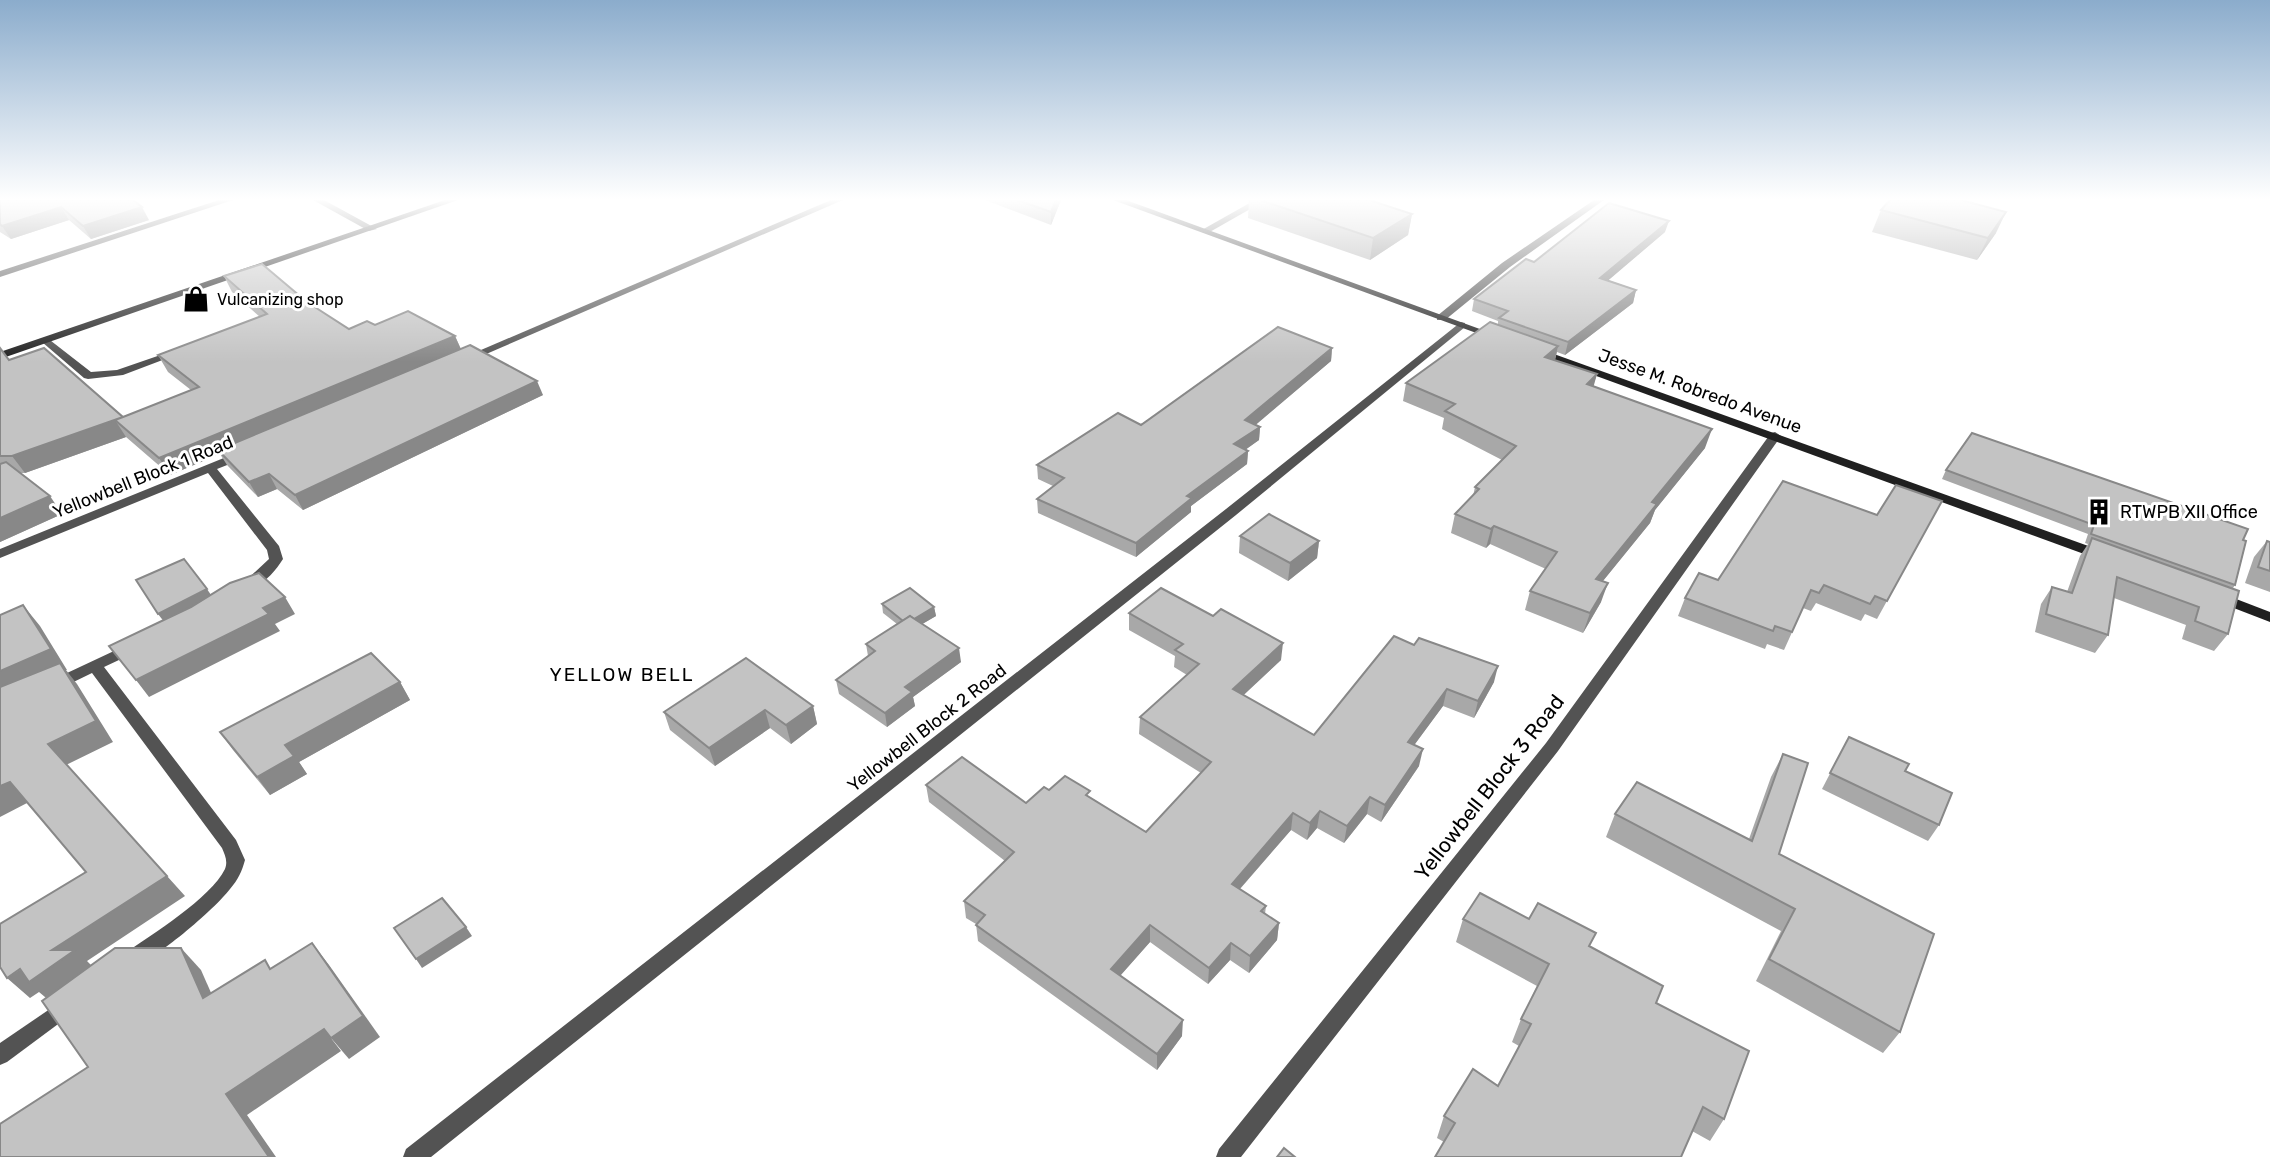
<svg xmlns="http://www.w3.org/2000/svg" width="2270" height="1157" font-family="Rubik,sans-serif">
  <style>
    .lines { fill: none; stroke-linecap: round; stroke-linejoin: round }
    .street { fill: #535353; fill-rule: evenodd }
    .secondary { fill: #202020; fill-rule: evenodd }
    .wall { fill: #a8a8a8 }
    .shaded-wall { fill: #888 }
    .building { fill: #c3c3c3; stroke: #888; stroke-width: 2 }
    .labels { text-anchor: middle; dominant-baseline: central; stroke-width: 6; stroke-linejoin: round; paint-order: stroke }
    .far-poi-label { font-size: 16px; fill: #000; stroke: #fff; text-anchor: start }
    .street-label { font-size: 18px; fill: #000; stroke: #fff }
    .poi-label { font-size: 18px; fill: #000; stroke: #fff; text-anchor: start }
    .neighbourhood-label { font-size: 19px; letter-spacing: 2px; fill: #000; stroke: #fff }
    .near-street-label { font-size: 21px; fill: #000; stroke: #fff }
  </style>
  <rect width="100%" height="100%" fill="#fff"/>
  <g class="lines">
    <g class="street">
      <path d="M219,200h14l-233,77v-6z"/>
      <path d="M313,200h11l53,29 -8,2z"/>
      <path d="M831,200h12l-373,161 -4,1 -6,-3z"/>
      <path d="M1255,200h11l-58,33 -8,-2z"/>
      <path d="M1594,200h10l-94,67 -65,53h-8v-4l65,-53z"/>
      <path d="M1461,322l4,1v4l-229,188 -805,642h-28l3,-8 820,-640z"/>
      <path d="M46,337l45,35 26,-2 58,-20 6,3 -58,22 -35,4 -4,-1 -42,-36 -1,-2z"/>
      <path d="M1775,432l6,4 -223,315 -317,406h-25l3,-8 327,-406 225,-310z"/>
      <path d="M241,451l6,4 -2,3 -28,11 62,77 4,13c-8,13 -21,27 -36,32l-7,-5 29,-27 -2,-9 -59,-77 -208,85v-9z"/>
      <path d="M131,643l5,1 2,4 -2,4 -32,15 132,173 9,20c-3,11 -7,20 -15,29 -16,21 -75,71 -99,79l-7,-2 -2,-6 2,-6c27,-19 87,-56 101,-85 3,-8 0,-14 -3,-21l-130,-175 -37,18 -5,-2 -3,-4 3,-4z"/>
      <path d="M66,998l7,3 3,6 -3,6 -66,49 -7,3v-22z"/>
    </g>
    <g class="secondary">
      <path d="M445,200h13l-458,159v-7z"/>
      <path d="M1113,200h13l373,136 -1,2h-8z"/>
      <path d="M1540,349l565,203 2,3 -7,4 -5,-1 -559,-204v-4z"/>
      <path d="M2218,592l52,20v10l-57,-22 -2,-3 2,-3z"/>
    </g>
  </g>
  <g class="wall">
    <path d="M0,200l149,20 -58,19 -22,-19 -58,19 -11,-7z"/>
    <path d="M985,200h76l-10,25z"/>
    <path d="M1249,200h120l43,14 -4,21 -38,25 -122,-42z"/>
    <path d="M1881,210l115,23 -19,27 -105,-28z"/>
    <path d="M1665,232l-57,48 28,10 -3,13 -68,52 -8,-3 -2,8 42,14 -4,12 112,62 -50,62 -5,13 -47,58 -2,21 -18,31 -58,-23 5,-19 16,-22 -56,-25 -4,4 -35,-15 4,-19 18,-18 2,-9 27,-27 -60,-31 2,-11 -41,-17 3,-18 92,-58v-4l-26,-10 2,-12 60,-37z"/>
    <path d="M224,276l83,26 42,27 26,-4 80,11 6,13 82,46 -240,115 -26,-21 -19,8 -31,-32 -7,-11 -50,21 -44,-38 -101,36h-4l41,41 -62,28v-194l9,12 114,57 68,-27 -23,-18 -10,-17 102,-38 -28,-25z"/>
    <path d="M1332,348l-1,13 -76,64 5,2 -1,13 -13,9 2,2 -1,13 -56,42v6l-55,45 -98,-44 -1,-14 16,-13 -15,-7 -1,-14z"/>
    <path d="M1946,470l297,70 -8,45 -2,3 -5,46 -14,17 -32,-12 4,-14 -72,-27 -6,37 -13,18 -60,-21 6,-28 11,-17 15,5 13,-36 8,-12 -3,-1 3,-9 -146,-55z"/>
    <path d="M1942,501l-65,118 -12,-5 -4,7 -45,-18 -5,8 -8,-3 -19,42 -17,-6 -2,5 -87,-33 7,-18 33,-18 159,-65z"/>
    <path d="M1240,536l79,5 -2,17 -29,23 -49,-28z"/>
    <path d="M2267,541l3,1v50l-25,-9 9,-26z"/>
    <path d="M882,604l52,3 2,9 -14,8 39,38 -48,35 2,9 -28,21 -48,-33 -3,-14 32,-24 -2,-12 31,-20 -14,-11z"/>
    <path d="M1129,613l152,47 -38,35 71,40 80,-99 100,46 -20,36 -31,-12 -29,39 5,21 -38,56 -14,-8 -23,29 -27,-15 -10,12 -16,-10 -51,59 26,17 -1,8 14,9 -2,17 -28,33 -19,-13 -22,24 -58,-42 -30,34 62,60 -25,34 -179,-129 -2,-17 -10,-6 -2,-17 41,-40 -76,-59 -3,-17 100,18 23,-13 41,7 56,35 55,-59 -62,-39 1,-17 47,-42 -13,-8 1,-11 -46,-26z"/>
    <path d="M400,682l10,18 -111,62 8,12 -37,21 -37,-45 -13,-18z"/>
    <path d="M813,706l4,18 -26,20 -21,-16 -55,38 -45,-36 -6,-18z"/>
    <path d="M1849,737l90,88 -11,16 -106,-52z"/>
    <path d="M1783,754l-4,100 121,178 -17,21 -127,-72 25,-50 -175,-94 9,-23 134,25 22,-62z"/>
    <path d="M1463,919h66l61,28 66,56 68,116 -14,22 -18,-10 -248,11 -7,-4 7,-22 54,-30 21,-40 -7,-4 9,-23 16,-33 -81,-44z"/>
  </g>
  <g class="shaded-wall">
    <path d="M1056,200h5l-10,25v-13z"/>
    <path d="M61,207l8,13 -58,19 -9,-13z"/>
    <path d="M142,207l7,13 -58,19 -8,-13z"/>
    <path d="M2006,212l-10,21 -19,27 11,-22z"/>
    <path d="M1412,214l-4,21 -38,25 3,-22z"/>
    <path d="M1669,221l-4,11 -68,58 3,-12z"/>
    <path d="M1636,290l-3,13 -68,52 3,-13z"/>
    <path d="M455,336l7,16 -244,98 2,4 -50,21 -11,-17z"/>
    <path d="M1558,346l-4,18 -9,-7z"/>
    <path d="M1332,348l-1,13 -86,73v-14z"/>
    <path d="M1597,374l-5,18 -5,-8z"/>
    <path d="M537,381l6,14 -240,115 -8,-15z"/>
    <path d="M123,417l-8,3 11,17 -101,36 -13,-17z"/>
    <path d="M1260,427l-1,13 -25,18v-14z"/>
    <path d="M1712,429l-7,19 -50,62 -5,13 -61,75 7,-19 56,-77z"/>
    <path d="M1248,451l-1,13 -56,42v6l-55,45v-14l51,-47z"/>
    <path d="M269,474l8,15 -19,8 -9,-15z"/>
    <path d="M50,496l12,18 -62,28v-24z"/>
    <path d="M1494,526l-4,18 -4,4 5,-19z"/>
    <path d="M1319,541l-2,17 -29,23 2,-18z"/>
    <path d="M1608,583l-7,19 -18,31 7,-20z"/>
    <path d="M207,589l6,9 -48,25 -7,-9z"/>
    <path d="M285,597l10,17 -20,10 5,7 -131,66 -13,-17 127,-72z"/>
    <path d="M23,605l17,21 27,44h-1l11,14 36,58 -47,23 -66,-66v-28z"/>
    <path d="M934,607l2,9 -29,17 -1,-10z"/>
    <path d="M1283,643l-2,17 -49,46 1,-17z"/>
    <path d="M959,648l2,14 -48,35 2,9 -28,21 -2,-14 20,-26z"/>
    <path d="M1498,666l-4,16 -20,36 4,-17z"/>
    <path d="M400,682l10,18 -111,62 8,12 -37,21 -13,-18 28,-32z"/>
    <path d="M1447,689l-4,17 -39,53 4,-17z"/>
    <path d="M813,706l4,18 -26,20 -5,-19z"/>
    <path d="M765,710l5,18 -55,38 -6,-18z"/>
    <path d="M1423,749l-4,17 -38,56 4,-17z"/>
    <path d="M10,782l19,20 -29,15v-31z"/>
    <path d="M1370,797l-3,17 -23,29 3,-17z"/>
    <path d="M1320,811l-3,17 -10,12 3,-17z"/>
    <path d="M1293,813l-2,17 -61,70 2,-16z"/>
    <path d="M167,876l18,20 -98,65 9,9 -45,32 -12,-10 -9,6 -23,-20z"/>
    <path d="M1279,923l-2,17 -28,33 1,-17z"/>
    <path d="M1150,925v17l-39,44v-17z"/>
    <path d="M466,927l6,9 -50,32 -6,-9z"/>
    <path d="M312,943l17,22 51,72 -31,22 -18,-21z"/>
    <path d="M1231,943l-1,17 -22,24 1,-16z"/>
    <path d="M181,948l20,22 22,50 -20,-22z"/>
    <path d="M1183,1020l-1,16 -25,34v-16z"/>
    <path d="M324,1029l17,22 -94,64 29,42h-7l-43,-63z"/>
  </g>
  <g class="building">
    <path d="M0,200h133l9,7 -59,19 -22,-19 -59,19 -2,-2z"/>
    <path d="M1017,200h39l-5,12z"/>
    <path d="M1260,200h109l43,14 -39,24z"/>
    <path d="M1890,200h71l45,12 -18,26 -107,-28z"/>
    <path d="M1609,203l60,18 -69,57 36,12 -68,52 -69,-24 9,-7 -34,-12 52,-40 8,3z"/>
    <path d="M262,264l45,38 42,27 18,-8 8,4 33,-14 47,25 -296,122 -44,-38 8,-3 -111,39h-12v-108l9,12 35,-12 79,69 76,-30 -41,-32 109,-41 -43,-38z"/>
    <path d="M1490,322l68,24 -13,11 52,17 -10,10 125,45 -60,73 5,2 -61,75 12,4 -18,30 -60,-22 27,-39 -63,-26 -3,3 -36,-15 24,-25 -4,-2 41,-41 -71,-35 10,-7 -49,-21z"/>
    <path d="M1278,327l54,21 -87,72 15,7 -26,17 14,7 -61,45 5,2 -56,45 -99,-44 27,-21 -27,-13 81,-52 23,12z"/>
    <path d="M470,345l67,36 -242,114 -26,-21 -20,8 -31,-32z"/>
    <path d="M1972,433l276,96 -5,11 3,1 -11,44 -144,-51 3,-9 -148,-55z"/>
    <path d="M6,462l44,34 -50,22v-54z"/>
    <path d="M1783,481l94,34 19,-30 46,16 -55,100 -12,-5 -5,8 -46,-19 -5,8 -8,-3 -19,42 -17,-6 -2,5 -88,-33 14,-25 19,7z"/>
    <path d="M1269,514l50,27 -29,22 -50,-27z"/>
    <path d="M2092,538l147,53 -11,43 -33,-13 4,-14 -82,-30 -9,58 -62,-21 6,-27 20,6z"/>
    <path d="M2267,541l3,1v29l-12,-4z"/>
    <path d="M184,559l23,30 -49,25 -22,-34z"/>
    <path d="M259,573l26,24 -22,11 6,6 -133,66 -27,-34 82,-39 39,-24z"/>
    <path d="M910,588l24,19 -20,12 -4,-3 -7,5 -21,-17z"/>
    <path d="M1161,588l52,28 8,-7 62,34 -50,46 81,46 80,-99 20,9 5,-7 79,28 -20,35 -31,-12 -39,53 15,7 -38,56 -15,-8 -23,29 -27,-15 -10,12 -17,-10 -61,71 34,22 -5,5 18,12 -29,33 -19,-13 -22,25 -59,-43 -39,44 72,51 -26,34 -181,-129 9,-10 -21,-14 50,-49 -88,-67 36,-28 64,46 18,-16 5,3 16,-14 25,15 -4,4 60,37 65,-70 -71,-45 59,-53 -24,-14 8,-6 -54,-31z"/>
    <path d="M23,605l28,44 -51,22v-56z"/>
    <path d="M910,616l49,32 -54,39 7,5 -27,21 -49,-33 39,-29 -9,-7z"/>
    <path d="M371,653l29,29 -115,63 9,11 -37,21 -37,-45z"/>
    <path d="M746,658l67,48 -27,19 -21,-15 -56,38 -45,-36z"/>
    <path d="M60,663l36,58 -48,23 119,132 -115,74h23l-46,32 -9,-13 -13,9 -7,-11v-43l86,-52 -76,-90 -10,4v-99z"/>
    <path d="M1849,737l60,27 -4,7 47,22 -13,32 -109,-52z"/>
    <path d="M1783,754l25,9 -29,91 155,80 -34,98 -131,-73 26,-50 -180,-95 22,-32 115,59z"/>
    <path d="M1480,893l49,26 9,-16 58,30 -7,13 74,40 -7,17 93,48 -25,68 -21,-12 -22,50h-246l20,-34 -11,-7 29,-47 25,17 33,-62 -10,-5 28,-55 -86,-45z"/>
    <path d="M442,898l24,29 -50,32 -22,-31z"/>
    <path d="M312,943l51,73 -32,22 -7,-9 -98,65 43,63h-269v-33l88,-57 -46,-66 73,-53h66l22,50 62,-38 5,9z"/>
    <path d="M1284,1148l11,9h-18z"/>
  </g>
  <linearGradient id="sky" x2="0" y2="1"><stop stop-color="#8baccc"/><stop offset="0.55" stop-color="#fff"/><stop offset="1" stop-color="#fff" stop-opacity="0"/></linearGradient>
  <rect width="2270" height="362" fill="url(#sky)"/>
  <defs>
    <g id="shop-bare" transform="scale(2.1)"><path d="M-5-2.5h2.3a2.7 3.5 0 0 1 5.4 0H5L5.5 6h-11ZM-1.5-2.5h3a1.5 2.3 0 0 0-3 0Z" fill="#000" stroke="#fff" stroke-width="2.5" paint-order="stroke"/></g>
    <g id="building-bare" transform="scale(2.1)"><path d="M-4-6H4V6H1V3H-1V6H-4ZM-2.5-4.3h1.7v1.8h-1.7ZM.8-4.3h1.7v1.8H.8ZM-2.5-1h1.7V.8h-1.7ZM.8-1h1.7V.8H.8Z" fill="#000" stroke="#fff" stroke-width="2.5" paint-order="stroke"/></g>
  </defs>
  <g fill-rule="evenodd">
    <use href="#shop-bare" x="196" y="299"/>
    <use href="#building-bare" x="2099" y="512"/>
  </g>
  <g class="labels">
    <g class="far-poi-label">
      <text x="217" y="299">Vulcanizing shop</text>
    </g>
    <g class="street-label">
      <text transform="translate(1700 391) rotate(20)">Jesse M. Robredo Avenue</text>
      <text transform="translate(143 477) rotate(-22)">Yellowbell Block 1 Road</text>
      <text transform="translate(927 728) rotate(-38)">Yellowbell Block 2 Road</text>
    </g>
    <g class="poi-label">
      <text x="2120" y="512">RTWPB XII Office</text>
    </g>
    <g class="neighbourhood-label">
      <text x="622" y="674">YELLOW BELL</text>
    </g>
    <g class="near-street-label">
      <text transform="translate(1489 787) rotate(-52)">Yellowbell Block 3 Road</text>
    </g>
  </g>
</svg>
